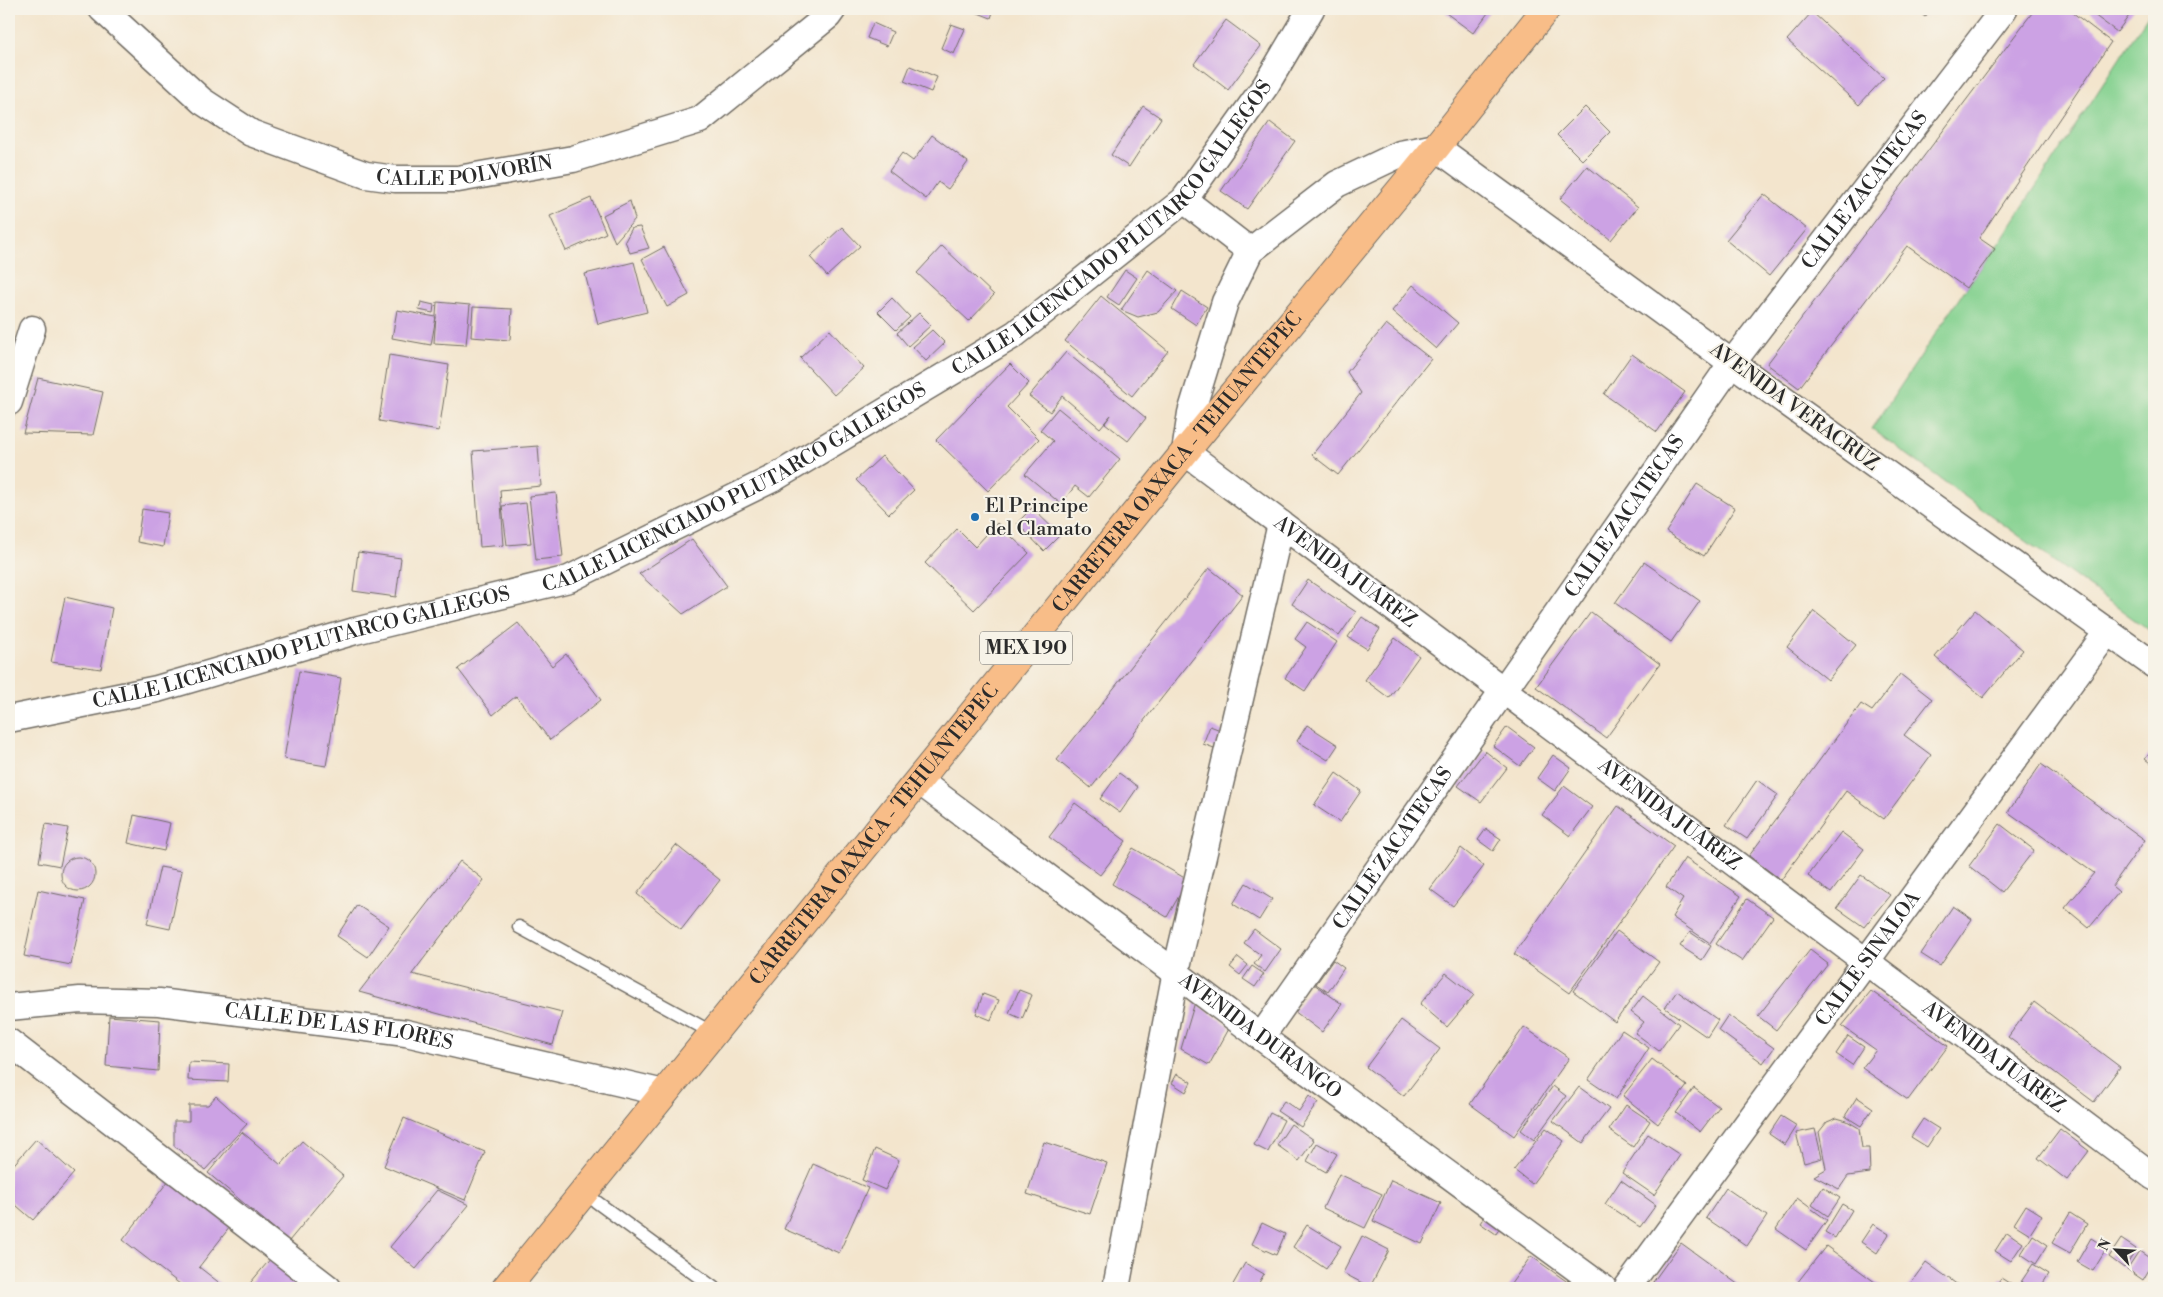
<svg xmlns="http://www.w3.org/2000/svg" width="2163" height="1297" font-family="'Libre Bodoni',serif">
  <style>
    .green { fill: #86d291; stroke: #587e5e }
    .building { fill: #cca2e4 }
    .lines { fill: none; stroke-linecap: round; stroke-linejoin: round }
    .service-casing { stroke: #716c64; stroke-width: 15 }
    .minor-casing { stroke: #716c64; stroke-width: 29 }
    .primary-casing { stroke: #716c64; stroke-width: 30 }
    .service { stroke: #fff; stroke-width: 12 }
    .minor { stroke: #fff; stroke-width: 26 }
    .primary { stroke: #f8bd88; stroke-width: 28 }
    .poi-dot { fill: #1f6fb2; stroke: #f7f3e8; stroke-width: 2 }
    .labels { text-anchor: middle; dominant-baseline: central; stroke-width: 4; stroke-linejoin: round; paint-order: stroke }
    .shield { fill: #f7f3e8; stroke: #686764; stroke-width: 1 }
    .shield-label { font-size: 19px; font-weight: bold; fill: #2b2b2b }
    .street-label { font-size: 20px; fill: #2b2b2b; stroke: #f7f3e8 }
    .poi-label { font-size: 20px; fill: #2b2b2b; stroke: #f7f3e8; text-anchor: start }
  </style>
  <rect width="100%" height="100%" fill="#f7f3e8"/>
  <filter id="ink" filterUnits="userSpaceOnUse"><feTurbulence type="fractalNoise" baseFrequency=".02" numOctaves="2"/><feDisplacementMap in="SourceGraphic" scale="10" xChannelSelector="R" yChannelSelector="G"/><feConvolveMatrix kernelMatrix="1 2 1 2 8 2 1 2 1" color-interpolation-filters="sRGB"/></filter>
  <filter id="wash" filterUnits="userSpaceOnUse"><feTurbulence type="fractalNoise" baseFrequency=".0096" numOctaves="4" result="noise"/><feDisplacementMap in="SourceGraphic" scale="20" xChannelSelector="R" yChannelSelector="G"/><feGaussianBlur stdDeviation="1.12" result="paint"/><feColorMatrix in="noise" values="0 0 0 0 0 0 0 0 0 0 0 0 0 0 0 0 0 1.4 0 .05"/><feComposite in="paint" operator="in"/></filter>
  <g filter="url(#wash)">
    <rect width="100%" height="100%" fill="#f3e5cd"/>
    <path class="green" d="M2152,9h2v625l-282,-205 94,-141 29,-39z"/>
    <g id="blocks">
      <g class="building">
        <path d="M968,9h26l-3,9z"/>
        <path d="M1449,9h42l-18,24 -27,-20z"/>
        <path d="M1915,9h16l-6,8z"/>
        <path d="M2035,9h33l43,33 -132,196 16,11 -29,39 -59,-42 -108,142 -32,-24z"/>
        <path d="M2086,9h48l-17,23z"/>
        <path d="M1812,12l72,66 -25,27 -72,-65z"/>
        <path d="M1226,20l35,26 -33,44 -34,-26z"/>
        <path d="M873,23l20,9 -6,14 -20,-8z"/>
        <path d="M951,24l14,5 -11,25 -13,-6z"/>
        <path d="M910,66l27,11 -6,15 -27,-11z"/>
        <path d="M1143,106l18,12 -32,49 -18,-12z"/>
        <path d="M1585,107l25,25 -28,28 -25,-25z"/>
        <path d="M1270,122l25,19 -48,68 -26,-18z"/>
        <path d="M932,135l36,27 -20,27 -10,-7 -12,17 -37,-28 13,-18 11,8z"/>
        <path d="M1587,166l51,41 -27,33 -51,-41z"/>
        <path d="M1764,194l43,35 -38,47 -43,-36z"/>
        <path d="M591,198l15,35 -40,18 -16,-35z"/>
        <path d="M630,201l5,18 -20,23 -12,-27z"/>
        <path d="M640,227l9,21 -19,5 -5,-12 7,-13z"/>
        <path d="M842,227l18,19 -33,30 -17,-19z"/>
        <path d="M942,246l52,49 -25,26 -52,-48z"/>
        <path d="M664,247l25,48 -22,12 -25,-48z"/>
        <path d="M634,262l13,50 -49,12 -13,-50z"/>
        <path d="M1125,270l12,8 -18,27 -12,-8z"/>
        <path d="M1148,270l29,21 -19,21 -20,5 -17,-7z"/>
        <path d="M1413,285l45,38 -22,26 -44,-38z"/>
        <path d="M1182,291l25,16 -11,18 -24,-16z"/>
        <path d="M1101,296l67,55 -36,45 -67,-55z"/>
        <path d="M892,298l18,19 -14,13 -18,-18z"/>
        <path d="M421,302l13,3 -1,8 -14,-3z"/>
        <path d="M437,302l33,3 -4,40 -32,-2z"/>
        <path d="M473,307l39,2 -2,31 -39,-3z"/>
        <path d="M397,310l39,7 -5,28 -39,-7z"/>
        <path d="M919,313l12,12 -23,21 -11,-13z"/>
        <path d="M1386,324l45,35 -93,116 -26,-20 49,-62 -14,-21z"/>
        <path d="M830,330l34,38 -30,27 -34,-37z"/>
        <path d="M932,330l13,13 -19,18 -13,-14z"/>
        <path d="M1066,352l80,66 -18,23 -23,-18 6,-8 -11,13 -38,-32 -12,16 -21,-16z"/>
        <path d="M1632,354l53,38 -28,40 -53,-38z"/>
        <path d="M389,355l60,10 -10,66 -60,-10z"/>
        <path d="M1010,364l19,19 -22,24 32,32 -51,52 -52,-51z"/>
        <path d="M38,378l65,14 -10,43 -70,-2z"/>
        <path d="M1058,408l62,51 -31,38 -14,-11 -14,18 -36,-30 28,-33 -13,-11z"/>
        <path d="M538,446l3,40 -41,4 4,55 -24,2 -7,-96z"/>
        <path d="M882,456l32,34 -25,24 -33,-34z"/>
        <path d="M1697,484l38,24 -31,48 -38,-24z"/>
        <path d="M556,493l7,64 -27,3 -7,-64z"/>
        <path d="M526,503l5,40 -24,2 -5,-39z"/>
        <path d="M1032,508l28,27 -16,16 -27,-28z"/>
        <path d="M142,509l26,4 -5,34 -26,-5z"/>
        <path d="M997,523l32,30 -55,57 -49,-47 32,-34 18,18z"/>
        <path d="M692,539l35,47 -44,28 -44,-40z"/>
        <path d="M358,552l43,6 -5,39 -43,-6z"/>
        <path d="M1644,562l56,39 -29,41 -56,-39z"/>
        <path d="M1209,568l34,27 -152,193 -34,-28z"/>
        <path d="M1308,580l48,32 -17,24 -47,-32z"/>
        <path d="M65,597l47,11 -11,61 -50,-7z"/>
        <path d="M1975,610l48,40 -40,48 -48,-41z"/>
        <path d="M1814,611l42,34 -28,35 -41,-33z"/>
        <path d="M1591,612l69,52 -54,74 -70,-51z"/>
        <path d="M1362,617l18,12 -13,20 -19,-12z"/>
        <path d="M1307,622l30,20 -32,49 -20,-13 21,-31 -11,-8z"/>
        <path d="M518,623l34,43 14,-12 35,46 -51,40 -34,-44 -23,19 -35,-46z"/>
        <path d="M1395,638l24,18 -30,42 -24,-18z"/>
        <path d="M299,671l42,7 -15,88 -42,-7z"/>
        <path d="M1900,674l32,25 -28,36 27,20 -47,64 -38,-28 -65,89 -32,-24 112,-152 11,7z"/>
        <path d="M1307,725l31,20 -10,15 -31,-19z"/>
        <path d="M1210,726l13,5 -6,18 -14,-5z"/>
        <path d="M1507,727l27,20 -14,19 -27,-20z"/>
        <path d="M2154,748v18l-9,-7z"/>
        <path d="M1485,751l22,17 -26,34 -23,-16z"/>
        <path d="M1553,755l18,13 -16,23 -18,-13z"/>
        <path d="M2041,764l104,76 -33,46 7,6 -30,36 -24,-20 29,-35 -86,-61z"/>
        <path d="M1119,773l19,14 -18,26 -20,-14z"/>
        <path d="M1336,773l25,18 -21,31 -26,-17z"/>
        <path d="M1757,780l21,15 -31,44 -21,-14z"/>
        <path d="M1564,786l28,21 -22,29 -28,-21z"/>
        <path d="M1075,803l51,38 -26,34 -51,-38z"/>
        <path d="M1618,806l56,40 -105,147 -55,-39z"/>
        <path d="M134,815l36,8 -6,28 -36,-8z"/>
        <path d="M46,824l22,4 -8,38 -21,-4z"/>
        <path d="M2000,824l34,26 -32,42 -33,-26z"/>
        <path d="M1486,829l15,10 -8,12 -15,-11z"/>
        <path d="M1841,832l23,17 -33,44 -23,-17z"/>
        <path d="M676,845l44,35 -39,50 -44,-36z"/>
        <path d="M1133,848l55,32 -21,37 -55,-33z"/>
        <path d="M1461,848l23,18 -31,40 -23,-17z"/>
        <circle cx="78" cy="874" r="17"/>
        <path d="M1685,858l56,38 -31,47 -38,-26 11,-18 -17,-12z"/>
        <path d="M460,861l24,19 -72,94 150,38 -9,33 -194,-53z"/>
        <path d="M160,867l22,4 -12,58 -23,-5z"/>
        <path d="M1861,875l29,20 -26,32 -27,-19z"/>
        <path d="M1246,883l26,16 -13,21 -26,-16z"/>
        <path d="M38,890l47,10 -14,65 -47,-9z"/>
        <path d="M1747,899l26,18 -31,44 -26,-17z"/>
        <path d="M357,905l32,21 -21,31 -31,-21z"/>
        <path d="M1953,906l19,13 -32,47 -19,-12z"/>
        <path d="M1254,929l27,20 -16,23 -11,-8 7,-9 -17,-12z"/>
        <path d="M1617,931l42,31 -44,60 -42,-31z"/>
        <path d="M1690,932l21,14 -9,14 -22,-14z"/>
        <path d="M1810,950l18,14 -52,66 -18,-14z"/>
        <path d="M1238,957l10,8 -8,10 -10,-8z"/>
        <path d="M1333,960l11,8 -16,24 -12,-8z"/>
        <path d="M1252,966l12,8 -9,13 -12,-8z"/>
        <path d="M1446,973l28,22 -27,32 -27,-23z"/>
        <path d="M1314,984l28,20 -20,28 -28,-21z"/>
        <path d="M1019,990l13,5 -10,24 -13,-6z"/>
        <path d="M1677,991l41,29 -11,17 -42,-29z"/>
        <path d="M1871,991l77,55 -40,54 -46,-32 14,-18 -34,-24z"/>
        <path d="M983,994l16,6 -8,20 -15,-6z"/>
        <path d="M1643,996l36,28 -20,27 -24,-18 9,-11 -13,-10z"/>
        <path d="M1195,1002l35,25 -21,38 -28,-16z"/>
        <path d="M2034,1002l86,65 -26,35 -86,-65z"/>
        <path d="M1728,1015l46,33 -11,15 -45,-33z"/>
        <path d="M109,1016l51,4 -2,51 -52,-5z"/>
        <path d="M1401,1020l39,29 -36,47 -38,-29z"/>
        <path d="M1524,1027l45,31 -55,78 -44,-32z"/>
        <path d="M1622,1030l27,18 -33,51 -28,-19z"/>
        <path d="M1848,1036l16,11 -12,18 -16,-11z"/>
        <path d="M1652,1059l35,27 -29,38 -35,-28z"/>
        <path d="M189,1062l40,2 -1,18 -40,-2z"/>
        <path d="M1177,1074l14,8 -5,10 -14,-9z"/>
        <path d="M1553,1086l13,10 -32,44 -13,-10z"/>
        <path d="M1579,1087l30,22 -26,34 -30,-22z"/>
        <path d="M1694,1088l25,19 -19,25 -24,-19z"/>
        <path d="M216,1096l31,28 -42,46 -31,-24v-25h15v-16h19z"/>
        <path d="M1309,1096l9,6 -17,25 -24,-16 7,-10 15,10z"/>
        <path d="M1857,1097l16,11 -12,18 -16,-10z"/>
        <path d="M1626,1105l24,16 -17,26 -24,-17z"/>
        <path d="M1270,1113l14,7 -16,32 -14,-7z"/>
        <path d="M1781,1116l16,10 -12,19 -16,-11z"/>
        <path d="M404,1118l81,34 -20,48 -81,-34z"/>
        <path d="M1837,1118l10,3 12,7 3,20h7l1,25 -22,3 -9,13 -25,-13 12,-7 -7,-37 8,-10z"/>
        <path d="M1923,1119l16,10 -12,18 -16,-10z"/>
        <path d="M1291,1124l23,16 -15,21 -22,-16z"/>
        <path d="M1546,1128l18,13 -32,43 -18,-14z"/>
        <path d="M1815,1129l7,29 -18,5 -8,-30z"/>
        <path d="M2060,1129l29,22 -22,29 -29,-22z"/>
        <path d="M242,1132l39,33 21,-24 41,35 -54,65 -81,-68z"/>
        <path d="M1648,1134l32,21 -26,40 -32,-22z"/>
        <path d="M36,1139l38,34 -41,47 -24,-21v-29z"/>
        <path d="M1044,1142l63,21 -17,51 -63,-20z"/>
        <path d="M1317,1143l20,11 -11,18 -19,-11z"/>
        <path d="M875,1149l24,11 -14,30 -23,-10z"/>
        <path d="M813,1164l55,24 -29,65 -55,-24z"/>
        <path d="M1339,1174l43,20 -17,34 -42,-20z"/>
        <path d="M172,1176l61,47 -34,44 27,21h-41l-62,-48z"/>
        <path d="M1391,1180l50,23 -19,41 -49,-23z"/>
        <path d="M1621,1180l35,25 -16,22 -35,-23z"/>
        <path d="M1823,1187l17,11 -12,18 -16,-11z"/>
        <path d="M1726,1188l41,28 -20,30 -41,-28z"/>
        <path d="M437,1190l32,15 -53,64 -26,-22z"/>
        <path d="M1797,1198l30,22 -21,30 -30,-21z"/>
        <path d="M1842,1204l10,6 -17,28 -10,-6z"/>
        <path d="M2026,1205l16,10 -12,19 -16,-10z"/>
        <path d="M1487,1213l16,10 -7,11 -16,-11z"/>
        <path d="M2070,1213l17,11 -17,29 -18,-10z"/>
        <path d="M1262,1223l23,11 -9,21 -24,-11z"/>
        <path d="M1873,1224l16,10 -12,19 -16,-11z"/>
        <path d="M1307,1225l34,21 -15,23 -33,-22z"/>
        <path d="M2007,1232l16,11 -12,18 -16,-10z"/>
        <path d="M2033,1235l15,10 -12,19 -15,-10z"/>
        <path d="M1362,1236l27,14 -19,37 -27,-14z"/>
        <path d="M2091,1238l16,10 -14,23 -16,-9z"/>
        <path d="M2121,1239l15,10 -12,19 -15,-11z"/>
        <path d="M1681,1243l62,45h-82l-8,-6z"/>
        <path d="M1826,1246l57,42h-80l-6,-5z"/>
        <path d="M2139,1251l15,10 -11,19 -16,-11z"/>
        <path d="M1531,1256l45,32h-68z"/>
        <path d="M272,1257l37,31h-63z"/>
        <path d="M1926,1262l36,26h-55z"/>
        <path d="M1245,1263l19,11 -8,14h-25z"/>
        <path d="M2033,1264l16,10 -9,14h-9l-10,-6z"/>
        <path d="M2001,1278l16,10h-23z"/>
      </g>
    </g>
  </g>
  <g filter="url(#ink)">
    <use href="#blocks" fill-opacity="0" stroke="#716c64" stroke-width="1"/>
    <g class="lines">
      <g class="service-casing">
        <g id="service">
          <path d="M519,927l194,106"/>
          <path d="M583,1192l131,96"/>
        </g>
      </g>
      <g class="minor-casing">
        <g id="minor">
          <path id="s1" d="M102,9l100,92 49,32 115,42 29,4h63l115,-20 127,-39 128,-104 5,-7"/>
          <path d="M1184,200l66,51"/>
          <path d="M9,402l23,-73"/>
          <path id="s2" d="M2154,665l-422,-302 -296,-216 -36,7 -63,30 -87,67 -25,51 -34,111 -6,39 969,725"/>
          <path id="s3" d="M9,719l148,-30 198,-58 214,-52 205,-101 241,-144 169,-134 82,-115 45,-76"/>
          <path id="s4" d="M919,781l342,256 342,251"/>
          <path id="s5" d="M9,1007l71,-7 79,2 247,31 258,60"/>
          <path id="s6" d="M1261,1037l471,-674 272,-354"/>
          <path d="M9,1042l319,246"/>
          <path d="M1116,1288l60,-317 105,-447"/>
          <path id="s7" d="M1627,1288l481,-657"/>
        </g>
      </g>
      <g class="primary-casing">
        <g id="primary">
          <path id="s8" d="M506,1288l679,-836 251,-305 110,-138"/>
        </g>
      </g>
      <use href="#service" class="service"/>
      <use href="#minor" class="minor"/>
      <use href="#primary" class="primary"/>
    </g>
  </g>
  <circle class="poi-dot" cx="975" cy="517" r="5"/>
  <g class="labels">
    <rect class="shield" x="980" y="631.5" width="92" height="33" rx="4"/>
    <g class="shield-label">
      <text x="1026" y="648">MEX 190</text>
    </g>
    <g class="street-label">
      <text stroke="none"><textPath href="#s1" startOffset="416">CALLE POLVORÍN</textPath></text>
      <text stroke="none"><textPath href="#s6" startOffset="1040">CALLE ZACATECAS</textPath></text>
      <text stroke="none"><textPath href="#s3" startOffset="1231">CALLE LICENCIADO PLUTARCO GALLEGOS</textPath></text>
      <text transform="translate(1794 407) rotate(36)">AVENIDA VERACRUZ</text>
      <text stroke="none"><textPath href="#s8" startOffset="1064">CARRETERA OAXACA - TEHUANTEPEC</textPath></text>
      <text stroke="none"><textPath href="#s3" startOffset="766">CALLE LICENCIADO PLUTARCO GALLEGOS</textPath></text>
      <text stroke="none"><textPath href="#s6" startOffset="635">CALLE ZACATECAS</textPath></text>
      <text stroke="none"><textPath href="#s2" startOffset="1514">AVENIDA JUÁREZ</textPath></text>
      <text stroke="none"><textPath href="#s3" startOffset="301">CALLE LICENCIADO PLUTARCO GALLEGOS</textPath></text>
      <text stroke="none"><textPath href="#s2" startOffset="1919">AVENIDA JUÁREZ</textPath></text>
      <text stroke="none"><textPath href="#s8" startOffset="584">CARRETERA OAXACA - TEHUANTEPEC</textPath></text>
      <text stroke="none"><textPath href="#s6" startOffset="230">CALLE ZACATECAS</textPath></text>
      <text stroke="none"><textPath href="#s7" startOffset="408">CALLE SINALOA</textPath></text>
      <text stroke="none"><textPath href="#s5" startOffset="332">CALLE DE LAS FLORES</textPath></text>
      <text stroke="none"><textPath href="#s4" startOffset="426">AVENIDA DURANGO</textPath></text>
      <text stroke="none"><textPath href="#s2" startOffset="2324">AVENIDA JUÁREZ</textPath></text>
    </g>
    <g class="poi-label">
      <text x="985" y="506">El Principe<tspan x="985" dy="23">del Clamato</tspan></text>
    </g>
  </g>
  <rect width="2163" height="1297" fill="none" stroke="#f7f3e8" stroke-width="30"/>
  <g transform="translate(2116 1250) rotate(295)" stroke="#f7f3e8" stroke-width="4" paint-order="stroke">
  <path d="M0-4L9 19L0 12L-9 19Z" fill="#2b2b2b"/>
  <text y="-8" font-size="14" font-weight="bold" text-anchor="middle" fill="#2b2b2b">N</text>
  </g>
</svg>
